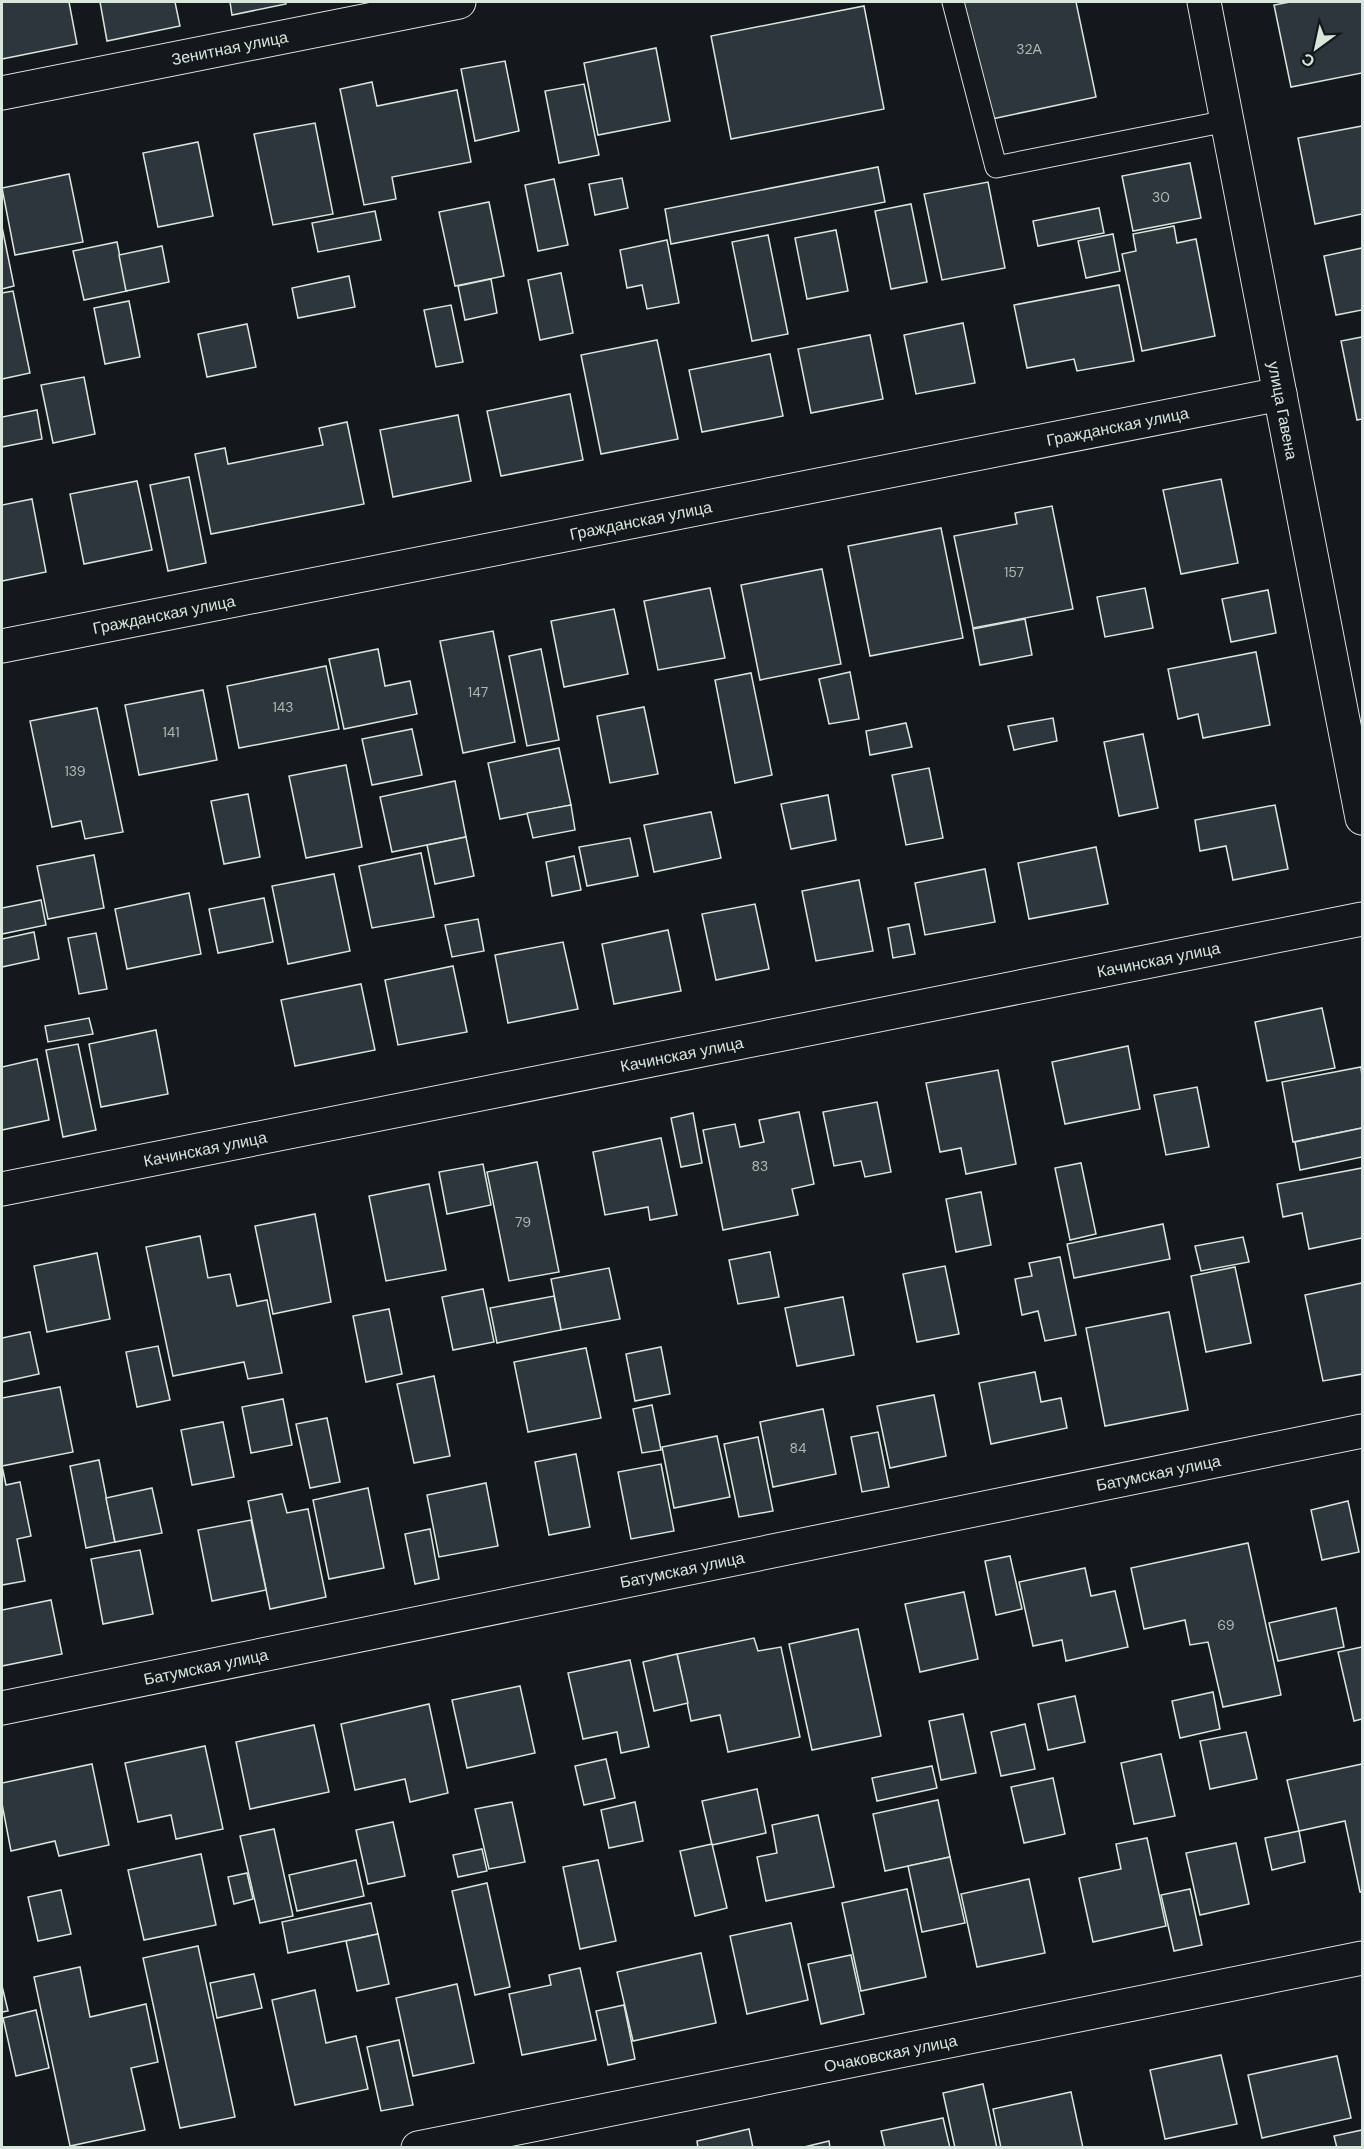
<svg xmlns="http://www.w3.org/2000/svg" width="1364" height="2149" font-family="'DM Sans',sans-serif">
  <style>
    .building { fill: #2c363c; stroke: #d8e6dc; stroke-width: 1.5 }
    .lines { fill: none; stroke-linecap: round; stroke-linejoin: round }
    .service-casing { stroke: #d8e6dc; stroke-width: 23 }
    .minor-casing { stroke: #d8e6dc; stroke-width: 35 }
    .tertiary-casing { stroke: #d8e6dc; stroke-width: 35 }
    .service { stroke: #14181c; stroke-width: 21 }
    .minor { stroke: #14181c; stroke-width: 33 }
    .tertiary { stroke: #14181c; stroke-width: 33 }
    .labels { text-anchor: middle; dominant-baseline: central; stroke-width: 4.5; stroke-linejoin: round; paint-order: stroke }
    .number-label { font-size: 14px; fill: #adbab4 }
    .street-label { font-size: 16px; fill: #d8e6dc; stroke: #14181c }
  </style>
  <rect width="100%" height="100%" fill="#14181c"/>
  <g class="building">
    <path d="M2,2h67l8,42 -75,15z"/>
    <path d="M100,2h75l5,24 -73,15z"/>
    <path d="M230,2h56v2l-54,11z"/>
    <path d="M961,2h115l20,95 -109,23z"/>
    <path d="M1290,2h72v71l-71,14 -17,-82z"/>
    <path d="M864,6l20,103 -153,30 -20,-103z"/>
    <path d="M656,48l14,73 -72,14 -14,-72z"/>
    <path d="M505,61l14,70 -44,10 -14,-72z"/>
    <path d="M372,82l5,24 80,-16 14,72 -79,15 4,22 -32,6 -24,-116z"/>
    <path d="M584,84l15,71 -40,8 -14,-72z"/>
    <path d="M315,123l18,91 -60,11 -19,-91z"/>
    <path d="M1362,126v88l-47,10 -17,-86z"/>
    <path d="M198,142l15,74 -55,11 -15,-74z"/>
    <path d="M1190,163l11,55 -68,13 -11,-55z"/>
    <path d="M878,167l7,35 -214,42 -6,-35z"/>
    <path d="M69,174l14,68 -68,13 -13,-67z"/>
    <path d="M622,178l6,30 -33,7 -6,-31z"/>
    <path d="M554,179l14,66 -30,6 -13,-66z"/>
    <path d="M988,182l17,86 -63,12 -18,-86z"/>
    <path d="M489,202l15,74 -49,10 -16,-74z"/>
    <path d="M911,204l16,78 -36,7 -16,-78z"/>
    <path d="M1099,208l5,25 -66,13 -5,-25z"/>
    <path d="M375,211l6,29 -63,12 -6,-29z"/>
    <path d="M1174,226l3,17 19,-4 19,97 -73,15 -20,-97 14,-3 -3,-17z"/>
    <path d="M2,227l12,59 -12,3z"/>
    <path d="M836,230l12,61 -41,8 -12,-61z"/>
    <path d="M1113,234l7,37 -34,7 -8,-37z"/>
    <path d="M768,235l20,99 -36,7 -20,-99z"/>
    <path d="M667,240l12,63 -32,6 -5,-24 -15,3 -7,-38z"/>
    <path d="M117,242l10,49 -43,9 -11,-49z"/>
    <path d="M162,246l7,36 -43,9 -7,-36z"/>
    <path d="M1362,248v62l-26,5 -12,-59z"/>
    <path d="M561,273l12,60 -33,7 -12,-60z"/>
    <path d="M349,276l6,31 -57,11 -6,-30z"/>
    <path d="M491,279l6,34 -32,7 -7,-34z"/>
    <path d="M1119,285l15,76 -57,10 -3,-12 -47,9 -13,-63z"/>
    <path d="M13,291l17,82 -28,6v-86z"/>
    <path d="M129,301l11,56 -35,7 -11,-56z"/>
    <path d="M451,305l12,57 -27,5 -12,-57z"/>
    <path d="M963,323l12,60 -59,11 -12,-59z"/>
    <path d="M247,324l9,43 -49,10 -9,-43z"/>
    <path d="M870,335l13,64 -72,14 -13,-64z"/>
    <path d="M1362,337v82l-5,1 -16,-79z"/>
    <path d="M657,340l21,99 -77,15 -20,-99z"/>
    <path d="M770,354l13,62 -81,16 -13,-62z"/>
    <path d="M84,377l11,57 -42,9 -12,-58z"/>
    <path d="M570,394l13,66 -82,16 -14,-65z"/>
    <path d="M37,410l5,29 -40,8v-30z"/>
    <path d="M458,415l13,66 -78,16 -13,-67z"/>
    <path d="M347,422l17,82 -153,30 -16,-80 30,-6 3,16 95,-19 -4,-17z"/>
    <path d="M189,477l17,86 -38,8 -18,-86z"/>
    <path d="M1221,479l17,84 -57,11 -18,-84z"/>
    <path d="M137,481l15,69 -68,14 -14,-70z"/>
    <path d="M32,499l14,73 -44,9v-76z"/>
    <path d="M1052,506l21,103 -100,19 -19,-92 63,-12 -2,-11z"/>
    <path d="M941,528l22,110 -93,18 -22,-110z"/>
    <path d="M822,569l19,95 -81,16 -19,-95z"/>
    <path d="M710,588l15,70 -67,12 -14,-69z"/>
    <path d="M1145,588l8,40 -48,9 -8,-40z"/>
    <path d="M1268,590l8,43 -45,9 -9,-43z"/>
    <path d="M614,609l14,65 -64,13 -13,-66z"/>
    <path d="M1025,619l7,36 -52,10 -7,-36z"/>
    <path d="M493,631l22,111 -52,11 -23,-112z"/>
    <path d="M378,649l7,37 25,-5 7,33 -73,15 -15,-70z"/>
    <path d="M541,649l18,91 -32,6 -18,-90z"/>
    <path d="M1256,652l14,73 -67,13 -5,-24 -20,5 -10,-50z"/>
    <path d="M326,666l13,63 -100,19 -12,-62z"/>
    <path d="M850,672l9,47 -30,5 -10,-45z"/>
    <path d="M751,673l21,102 -37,8 -20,-103z"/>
    <path d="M203,690l14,70 -78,15 -14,-70z"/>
    <path d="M644,707l14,67 -48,9 -13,-67z"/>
    <path d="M97,708l26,124 -38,7 -4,-18 -29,6 -22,-106z"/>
    <path d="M1053,718l4,23 -43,9 -6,-24z"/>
    <path d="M906,723l6,24 -42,8 -4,-24z"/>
    <path d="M412,729l10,46 -50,10 -10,-46z"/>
    <path d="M1143,734l15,74 -39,8 -15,-74z"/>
    <path d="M559,748l12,57 -71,14 -12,-56z"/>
    <path d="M346,765l16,82 -56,11 -17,-82z"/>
    <path d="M929,768l14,70 -37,7 -14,-70z"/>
    <path d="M455,781l11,56 -74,15 -12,-55z"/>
    <path d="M248,794l12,63 -36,7 -13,-63z"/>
    <path d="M828,795l8,45 -45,9 -10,-45z"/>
    <path d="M571,805l4,25 -42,8 -6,-25z"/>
    <path d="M1275,805l13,64 -55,11 -7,-34 -26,5 -5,-31z"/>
    <path d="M711,812l10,46 -67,14 -10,-47z"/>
    <path d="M466,837l8,39 -39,8 -8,-39z"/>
    <path d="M630,838l8,38 -51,10 -8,-39z"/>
    <path d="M1096,847l12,57 -79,15 -11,-56z"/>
    <path d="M421,853l13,64 -62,11 -13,-62z"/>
    <path d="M94,855l10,53 -56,11 -11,-53z"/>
    <path d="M574,856l7,34 -29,6 -6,-34z"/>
    <path d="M985,869l10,53 -70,13 -10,-52z"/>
    <path d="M334,874l16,77 -62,13 -16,-78z"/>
    <path d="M859,880l14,71 -57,10 -14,-70z"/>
    <path d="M189,893l12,61 -74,15 -12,-60z"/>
    <path d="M264,898l9,44 -55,11 -9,-44z"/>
    <path d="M41,900l5,25 -44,9v-26z"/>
    <path d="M755,904l14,65 -53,11 -14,-66z"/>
    <path d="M478,919l6,32 -32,6 -7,-32z"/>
    <path d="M909,924l6,30 -22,4 -5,-30z"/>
    <path d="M668,930l13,61 -67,13 -12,-60z"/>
    <path d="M34,932l5,27 -37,8v-28z"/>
    <path d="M96,933l11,56 -28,5 -11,-56z"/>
    <path d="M563,942l15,67 -70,14 -13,-68z"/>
    <path d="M453,966l14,66 -69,13 -13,-65z"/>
    <path d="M361,984l14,66 -80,16 -14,-66z"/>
    <path d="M1322,1008l13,60 -68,13 -12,-59z"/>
    <path d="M89,1018l4,16 -45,8 -3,-16z"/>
    <path d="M156,1030l12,64 -67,13 -12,-63z"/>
    <path d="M78,1044l18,86 -33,7 -17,-87z"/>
    <path d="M1128,1046l12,63 -75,15 -13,-62z"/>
    <path d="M37,1059l12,61 -47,10v-63z"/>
    <path d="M1361,1067l1,9v52l-69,14 -11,-60z"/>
    <path d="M998,1070l18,94 -50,10 -5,-26 -21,4 -14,-69z"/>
    <path d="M1197,1087l12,60 -43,8 -12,-60z"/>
    <path d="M877,1102l14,70 -26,5 -4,-16 -27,5 -11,-54z"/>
    <path d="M799,1112l15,72 -22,5 6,26 -75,15 -20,-100 32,-6 5,23 24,-5 -5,-22z"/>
    <path d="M693,1113l9,50 -21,4 -10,-49z"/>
    <path d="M1362,1128v29l-62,13 -5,-28z"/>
    <path d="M661,1138l16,77 -27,5 -2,-13 -43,8 -12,-63z"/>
    <path d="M537,1162l22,110 -50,9 -22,-109z"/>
    <path d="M1081,1163l15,71 -26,6 -15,-72z"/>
    <path d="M483,1164l8,41 -44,9 -8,-42z"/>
    <path d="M1362,1168v70l-53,11 -7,-36 -19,4 -6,-33z"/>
    <path d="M429,1184l17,86 -60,11 -17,-85z"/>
    <path d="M981,1192l10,53 -35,7 -10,-53z"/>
    <path d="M315,1214l16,88 -58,12 -18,-88z"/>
    <path d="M1163,1224l7,35 -96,19 -7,-34z"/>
    <path d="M200,1236l8,42 22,-4 7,32 30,-6 15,73 -34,6 -4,-17 -71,14 -27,-129z"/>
    <path d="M1243,1237l6,25 -48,9 -6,-25z"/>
    <path d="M770,1252l9,45 -41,7 -9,-44z"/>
    <path d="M97,1253l13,66 -63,13 -13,-66z"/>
    <path d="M1060,1257l16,78 -31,6 -7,-30 -16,4 -7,-36 17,-3 -3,-13z"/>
    <path d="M945,1266l14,68 -42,8 -14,-68z"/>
    <path d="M1235,1267l16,76 -45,9 -15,-76z"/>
    <path d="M609,1268l11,51 -59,11 -10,-51z"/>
    <path d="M1362,1283v91l-39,7 -18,-86z"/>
    <path d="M483,1289l11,53 -41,8 -11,-53z"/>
    <path d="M554,1296l7,34 -64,13 -7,-35z"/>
    <path d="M843,1297l11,58 -57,11 -12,-58z"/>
    <path d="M389,1309l13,65 -36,8 -13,-66z"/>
    <path d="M1169,1312l19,98 -83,16 -19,-98z"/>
    <path d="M30,1332l9,42 -37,8v-44z"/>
    <path d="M158,1346l12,54 -33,7 -11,-55z"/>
    <path d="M661,1347l9,47 -35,7 -9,-47z"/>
    <path d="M586,1348l15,70 -73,14 -14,-70z"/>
    <path d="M1035,1372l6,30 20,-4 6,30 -76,16 -12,-61z"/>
    <path d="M434,1376l16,80 -36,7 -17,-79z"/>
    <path d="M60,1387l13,65 -71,14v-68z"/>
    <path d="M934,1395l12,61 -56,12 -13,-62z"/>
    <path d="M283,1399l9,46 -41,8 -9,-46z"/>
    <path d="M652,1405l9,45 -19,3 -9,-44z"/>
    <path d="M823,1409l13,65 -63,13 -13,-65z"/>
    <path d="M327,1418l13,64 -30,6 -14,-64z"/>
    <path d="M223,1422l11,55 -42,8 -11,-55z"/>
    <path d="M878,1432l11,55 -27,5 -11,-55z"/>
    <path d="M717,1436l13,61 -56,11 -12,-61z"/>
    <path d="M758,1437l15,74 -34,6 -15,-73z"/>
    <path d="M576,1454l14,73 -41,8 -14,-73z"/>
    <path d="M99,1460l16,82 -29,6 -16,-82z"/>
    <path d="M661,1464l13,67 -43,8 -13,-67z"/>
    <path d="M2,1466l4,19 14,-3 11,54 -14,3 8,42 -23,4z"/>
    <path d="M486,1483l12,63 -59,11 -12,-62z"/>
    <path d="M152,1488l10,45 -47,9 -9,-44z"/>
    <path d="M368,1488l16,80 -55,11 -16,-79z"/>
    <path d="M282,1494l5,19 21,-4 18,88 -56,12 -22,-108z"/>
    <path d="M1348,1501l11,51 -37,8 -11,-50z"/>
    <path d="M251,1520l15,70 -54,11 -14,-71z"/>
    <path d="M430,1529l9,50 -24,5 -10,-50z"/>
    <path d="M1248,1543l33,152 -58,12 -15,-65 -18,3 -5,-25 -41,9 -13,-61z"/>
    <path d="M140,1550l13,64 -50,10 -12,-65z"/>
    <path d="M1010,1556l12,53 -26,6 -11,-54z"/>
    <path d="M1085,1568l6,28 24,-5 13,56 -62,14 -4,-21 -29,6 -14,-64z"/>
    <path d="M964,1592l14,67 -58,13 -15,-68z"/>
    <path d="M51,1600l11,54 -60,12v-56z"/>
    <path d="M1336,1608l8,39 -66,14 -9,-38z"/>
    <path d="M858,1629l23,107 -69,14 -23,-106z"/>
    <path d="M754,1638l4,13 23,-4 19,90 -72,15 -8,-37 -29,6 -14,-67z"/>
    <path d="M1362,1647v72l-8,2 -16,-69z"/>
    <path d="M677,1654l11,49 -34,8 -11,-49z"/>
    <path d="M630,1660l19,87 -28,6 -4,-21 -34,7 -15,-66z"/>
    <path d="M520,1686l15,67 -68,15 -15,-68z"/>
    <path d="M1213,1692l7,37 -40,9 -8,-37z"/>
    <path d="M1075,1696l10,46 -37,8 -10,-46z"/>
    <path d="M429,1704l19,89 -38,9 -5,-23 -50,11 -14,-66z"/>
    <path d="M963,1714l13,59 -35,7 -12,-59z"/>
    <path d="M1025,1724l10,45 -34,7 -10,-44z"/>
    <path d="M314,1725l15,67 -79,17 -14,-67z"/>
    <path d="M1246,1732l11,47 -47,10 -10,-48z"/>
    <path d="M205,1746l18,83 -47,10 -5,-24 -33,7 -13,-59z"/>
    <path d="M1161,1754l14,62 -41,8 -13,-61z"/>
    <path d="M606,1759l9,39 -31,7 -9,-39z"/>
    <path d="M92,1764l17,81 -50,11 -4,-15 -44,10 -9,-47v-21z"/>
    <path d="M1362,1764v128h-2l-15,-71 -46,10 -12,-51z"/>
    <path d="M932,1766l5,22 -60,13 -5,-23z"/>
    <path d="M1053,1778l12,56 -41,9 -13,-56z"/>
    <path d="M757,1789l9,44 -54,12 -10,-44z"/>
    <path d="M938,1800l12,57 -65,14 -12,-57z"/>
    <path d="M512,1802l13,60 -36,7 -14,-60z"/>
    <path d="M635,1802l8,39 -34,7 -8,-38z"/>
    <path d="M818,1815l16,72 -68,14 -9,-44 20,-4 -5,-28z"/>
    <path d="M393,1822l12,54 -37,8 -12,-54z"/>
    <path d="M274,1829l19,87 -33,7 -20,-87z"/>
    <path d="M1299,1831l6,31 -33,8 -7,-32z"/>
    <path d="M1147,1838l19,88 -73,16 -14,-64 42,-9 -5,-25z"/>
    <path d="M1236,1843l13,61 -49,11 -14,-62z"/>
    <path d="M712,1844l15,64 -32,8 -15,-65z"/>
    <path d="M482,1849l5,22 -29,6 -5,-22z"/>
    <path d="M201,1854l15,71 -72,15 -16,-70z"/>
    <path d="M950,1857l15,66 -43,9 -14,-66z"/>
    <path d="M356,1860l8,36 -67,15 -8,-36z"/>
    <path d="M598,1860l18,81 -36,8 -17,-82z"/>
    <path d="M247,1873l6,26 -19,5 -6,-27z"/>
    <path d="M1029,1879l16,74 -68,14 -16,-73z"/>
    <path d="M487,1883l23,104 -35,8 -23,-104z"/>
    <path d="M907,1889l19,88 -65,14 -19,-88z"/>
    <path d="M1190,1889l12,56 -28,6 -13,-56z"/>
    <path d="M61,1890l10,44 -33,7 -10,-44z"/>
    <path d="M371,1903l7,31 -90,19 -6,-31z"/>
    <path d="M791,1923l17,77 -61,14 -17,-78z"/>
    <path d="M378,1934l11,50 -32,7 -11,-50z"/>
    <path d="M198,1946l37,171 -55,11 -37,-170z"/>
    <path d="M701,1953l15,70 -83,18 -16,-69z"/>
    <path d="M851,1955l13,59 -43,10 -13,-60z"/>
    <path d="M80,1967l10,50 56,-13 12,58 -27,6 14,62 -75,16 -36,-169z"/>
    <path d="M580,1968l16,72 -74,15 -13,-61 42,-9 -2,-10z"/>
    <path d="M254,1974l8,34 -45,10 -7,-35z"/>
    <path d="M457,1984l17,79 -61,13 -17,-78z"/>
    <path d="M2,1986l6,25 -6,1z"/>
    <path d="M315,1990l11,53 30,-7 12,53 -73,16 -23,-105z"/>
    <path d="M624,2005l11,54 -27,6 -12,-54z"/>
    <path d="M36,2010l13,58 -33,8 -13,-58z"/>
    <path d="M399,2040l14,65 -32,6 -14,-64z"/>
    <path d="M1221,2055l16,69 -72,15 -15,-69z"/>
    <path d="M1337,2056l14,62 -89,20 -14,-63z"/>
    <path d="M983,2084l14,64h-42l-12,-55z"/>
    <path d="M1071,2092l12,56h-82l-8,-39z"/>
    <path d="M943,2118l7,30h-65l-4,-17z"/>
    <path d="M749,2129l4,19h-55l-1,-7z"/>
    <path d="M1362,2130v18h-25l-3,-12z"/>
    <path d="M829,2141l1,7h-30z"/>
  </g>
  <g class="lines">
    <g class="service-casing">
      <path id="service" d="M953,2l43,165 231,-46"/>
    </g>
    <g class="minor-casing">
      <g id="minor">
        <path id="s1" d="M2,93l457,-91"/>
        <path id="s2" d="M2,646l1278,-252"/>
        <path id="s3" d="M2,1189l1360,-270"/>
        <path id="s4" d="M2,1708l1360,-277"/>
        <path id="s5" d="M418,2148l944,-190"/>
      </g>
    </g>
    <g class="tertiary-casing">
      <g id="tertiary">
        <path id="s6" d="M1204,2l158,816"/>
      </g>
    </g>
    <use href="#service" class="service"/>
    <use href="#minor" class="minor"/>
    <use href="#tertiary" class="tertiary"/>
  </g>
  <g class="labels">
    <g class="number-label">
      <text x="1029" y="49">32А</text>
      <text x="1161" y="197">30</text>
      <text x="1014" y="572">157</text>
      <text x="478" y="692">147</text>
      <text x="283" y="707">143</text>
      <text x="171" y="732">141</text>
      <text x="75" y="771">139</text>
      <text x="760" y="1166">83</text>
      <text x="523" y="1222">79</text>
      <text x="798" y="1448">84</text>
      <text x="1226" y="1625">69</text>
    </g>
    <g class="street-label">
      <text stroke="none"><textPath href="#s1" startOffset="232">Зенитная улица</textPath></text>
      <text stroke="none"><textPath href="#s6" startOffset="416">улица Гавена</textPath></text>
      <text stroke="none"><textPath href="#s2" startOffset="1137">Гражданская улица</textPath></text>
      <text stroke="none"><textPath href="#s2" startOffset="651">Гражданская улица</textPath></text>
      <text stroke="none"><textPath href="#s2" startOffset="165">Гражданская улица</textPath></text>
      <text stroke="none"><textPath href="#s3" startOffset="1179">Качинская улица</textPath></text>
      <text stroke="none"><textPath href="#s3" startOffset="693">Качинская улица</textPath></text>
      <text stroke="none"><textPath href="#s3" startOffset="207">Качинская улица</textPath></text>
      <text stroke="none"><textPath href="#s4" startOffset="1180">Батумская улица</textPath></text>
      <text stroke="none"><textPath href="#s4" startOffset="694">Батумская улица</textPath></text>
      <text stroke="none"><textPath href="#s4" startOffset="208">Батумская улица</textPath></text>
      <text stroke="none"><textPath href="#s5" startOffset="482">Очаковская улица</textPath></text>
    </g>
  </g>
  <rect width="1364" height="2149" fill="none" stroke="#d8e6dc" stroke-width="6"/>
  <g transform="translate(1316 48) rotate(213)" stroke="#14181c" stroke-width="4.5" paint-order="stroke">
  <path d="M0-4.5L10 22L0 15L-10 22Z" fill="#d8e6dc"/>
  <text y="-9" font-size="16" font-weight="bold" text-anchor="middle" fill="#d8e6dc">С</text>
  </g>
</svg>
